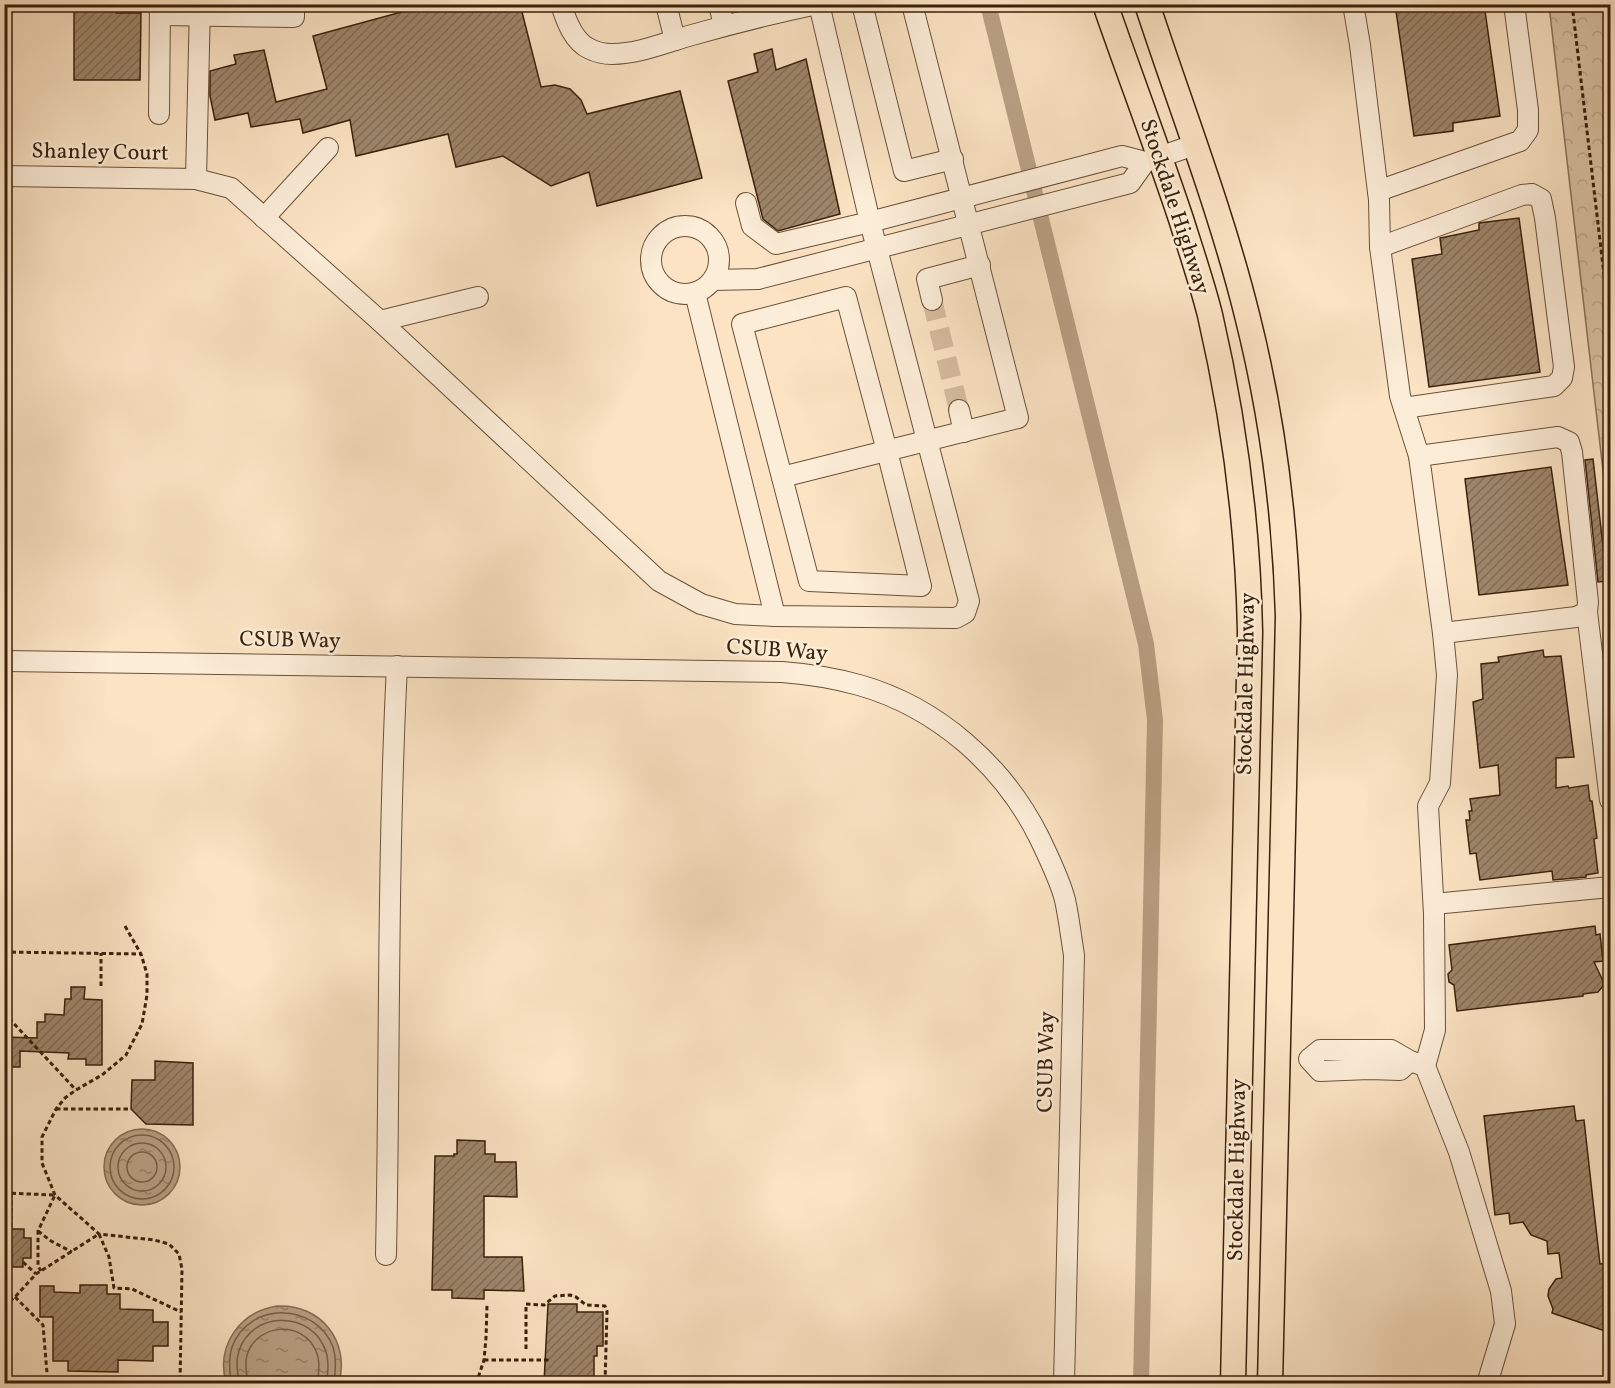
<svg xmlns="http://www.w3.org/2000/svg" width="1615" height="1388" font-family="Vollkorn,serif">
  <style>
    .park { fill: url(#park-crowns); stroke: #8a7258; stroke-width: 1.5 }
    .water { fill: url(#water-ripples); stroke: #866e54; stroke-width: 1.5 }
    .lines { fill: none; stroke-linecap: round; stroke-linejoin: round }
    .shore { stroke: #7a6148; stroke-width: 1.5 }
    .canal { stroke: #b9a184; stroke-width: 16 }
    .building { fill: url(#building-hatch); stroke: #3a210b; stroke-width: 1.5 }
    .minor-tunnel { stroke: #d4bc9e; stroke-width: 20; stroke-dasharray: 20 10; stroke-linecap: butt }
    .minor-casing { stroke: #6a5239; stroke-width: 22 }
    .major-casing { stroke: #3a210b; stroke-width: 27 }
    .path { stroke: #3a210b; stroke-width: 3; stroke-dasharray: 4.5 3; stroke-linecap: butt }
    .minor { stroke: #fcedd8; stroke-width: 20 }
    .major { stroke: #fbe3c3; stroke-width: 24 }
    .labels { text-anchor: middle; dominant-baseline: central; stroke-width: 5; stroke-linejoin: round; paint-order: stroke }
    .street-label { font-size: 22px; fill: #3a210b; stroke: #fcedd8 }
  </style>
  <defs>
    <pattern id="park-crowns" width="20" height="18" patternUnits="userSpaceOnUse" patternTransform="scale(1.5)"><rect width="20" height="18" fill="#dac2a4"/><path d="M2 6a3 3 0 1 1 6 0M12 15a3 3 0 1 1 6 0" fill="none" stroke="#bca68c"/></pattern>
    <pattern id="water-ripples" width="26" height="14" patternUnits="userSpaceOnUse" patternTransform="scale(1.5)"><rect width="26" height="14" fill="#b9a184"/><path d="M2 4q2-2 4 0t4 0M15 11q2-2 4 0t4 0" fill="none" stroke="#97836a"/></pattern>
    <pattern id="building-hatch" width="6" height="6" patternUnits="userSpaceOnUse" patternTransform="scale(1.5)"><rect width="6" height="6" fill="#9e866b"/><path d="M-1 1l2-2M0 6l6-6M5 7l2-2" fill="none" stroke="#826d56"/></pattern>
  </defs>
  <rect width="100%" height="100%" fill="#fbe3c3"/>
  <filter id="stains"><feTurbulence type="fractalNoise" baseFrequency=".00333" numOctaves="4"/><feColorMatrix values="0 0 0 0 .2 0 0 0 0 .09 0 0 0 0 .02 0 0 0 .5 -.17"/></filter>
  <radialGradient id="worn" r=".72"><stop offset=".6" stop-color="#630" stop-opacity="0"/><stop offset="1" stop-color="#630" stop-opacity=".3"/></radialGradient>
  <path class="park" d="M1549,5h61v526z"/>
  <g class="water">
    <circle cx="142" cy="1167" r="38"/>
    <path d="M277,1306c44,-2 73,35 62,77h-113c-10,-37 13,-71 51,-77z"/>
  </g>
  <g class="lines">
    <g class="shore">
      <circle cx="142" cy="1167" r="32"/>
      <circle cx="142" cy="1167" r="24"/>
      <circle cx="142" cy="1167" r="15"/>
      <path d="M231,1384c-1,-13 -3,-25 1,-37 17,-46 84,-45 101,0 4,13 2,24 1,37"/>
      <path d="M239,1384c-1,-12 -4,-21 0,-33 13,-41 74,-41 87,1 4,11 1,20 1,32"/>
      <path d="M248,1384c-1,-10 -4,-19 -1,-29 10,-32 56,-35 69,-4 5,11 2,21 2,33"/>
    </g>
    <path class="canal" d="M988,4l158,640 9,76 -14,664"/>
  </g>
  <g class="building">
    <path d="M74,4h42v9h25l-1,67h-66z"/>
    <path d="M431,4h89l21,83 14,-2 15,4 11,11 6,14 93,-23 22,87 -105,28 -8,-34 -38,14 -48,-30 -47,11 -8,-33 -92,22 -6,-36 -47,13 -3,-14 -49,8 -3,-14 -33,7 -5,-24v-25l26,-7 -2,-9 30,-5 12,52 51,-13 -14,-53z"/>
    <path d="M1395,4h89l16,112 -47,7v8l-39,5z"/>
    <path d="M772,49l4,21 30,-11 34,155 -62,17 -15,-12 -35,-138 30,-9 -4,-18z"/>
    <path d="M1519,218l21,154 -111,15 -17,-128 30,-5 -2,-16 39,-8v-7z"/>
    <path d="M1593,459l14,122 -9,1 -13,-122z"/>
    <path d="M1551,467l17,118 -89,10 -14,-116z"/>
    <path d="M1543,650l1,7 17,-1 13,101 -18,1v30l12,-2 1,2 19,-3 2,16h2l5,37 -3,1 4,34 -12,2v2l-33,3 -1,-9 -72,9 -4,-27 -6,1 -4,-34h4l-1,-9h3l-2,-12 30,-4 -2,-30 -18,3 -7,-66 10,-3 -2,-35 18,-2 -1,-5z"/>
    <path d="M1595,926l1,9 4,-1 3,27 -9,1 9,19v5l-5,6 -15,2v2l-126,15 -3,-26 -5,-3 -1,-8 4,-4 -3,-25z"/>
    <path d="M71,987h14l-1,12 18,1v65h-16v-6h-18l1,-6 -49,-2v16h-16v-30l33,1v-16h8v-8l19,1 1,-16h6z"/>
    <path d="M155,1061l38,2v62l-47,-1 -15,-15 1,-29h23z"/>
    <path d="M1574,1106l2,15 8,-1 16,144 11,-1v70l-59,-20 1,-4 -5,-13 1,-7 7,-10 6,-1 -3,-25 -11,1 -1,-13 -16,-6 -8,-13 -13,2 -1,-11 -14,2 -11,-99z"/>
    <path d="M457,1140l28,1v13h10v8h21l1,35 -33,-1v61h38l2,34 -40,-1v9l-32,-1v-8h-20l3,-134h19v-2h3z"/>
    <path d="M7,1229h17v9h7v20h-8v9h-19v-31h2z"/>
    <path d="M80,1285h27v9h13v15l33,1v12h15v24h-15v15l-35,-1v12l-50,-1v-10h-15v-44h-13v-31h14v6l26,1z"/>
    <path d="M548,1304h29v8h26v34h-6v10h-3v27h-50z"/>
  </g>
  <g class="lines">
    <path class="minor-tunnel" d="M932,300l27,110"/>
    <g class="minor-casing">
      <g id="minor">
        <path d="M561,4c5,17 13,38 29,45 6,3 16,5 22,5 27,0 55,-12 80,-19 42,-12 83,-22 125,-31"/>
        <path d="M666,4l9,36"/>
        <path d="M719,4l5,22"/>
        <path d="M862,4l42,167 49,-12"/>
        <path d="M1353,4l7,41 19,155 1,47 20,149 19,60 24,177 4,42 -7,108 -12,23 6,108 1,116 -10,36"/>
        <path d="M160,15l134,2v-13"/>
        <path d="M159,114l1,-110"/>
        <path d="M4,176l192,3 35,9 149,133 279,260 42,23 34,10 40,2 181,2 9,-5 4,-12 -99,-379 -51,-218"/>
        <path d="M196,179l4,-175"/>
        <path d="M1378,191l142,-50 8,-11v-20l-14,-106"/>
        <path d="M746,203l6,23 24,18 94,-22 252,-66 23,6 49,-17"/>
        <path d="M264,218l64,-70"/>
        <circle cx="685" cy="260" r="34"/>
        <path d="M1380,247l142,-52 10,-1 9,5 4,19 19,149 -2,11 -8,8 -150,22"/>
        <path d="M713,280l45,-1 372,-96 15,-21"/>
        <path d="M695,293l80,323"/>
        <path d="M846,297l41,154 34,135 -112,-5 -67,-257z"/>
        <path d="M932,300l-5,-21 53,-14"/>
        <path d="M380,321l98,-24"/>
        <path d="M959,410l5,22"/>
        <path d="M1419,456l139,-19 11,5 3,10 16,150 -1,10 -11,5 -133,16"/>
        <path d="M782,477l236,-59 -106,-414"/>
        <path d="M1587,612l23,188"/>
        <path d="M4,661l778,11c26,2 52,6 77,13 78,22 144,80 180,152 9,19 21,43 26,63 4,18 6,37 9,55l-10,429"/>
        <path d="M1434,904l176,-17"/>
        <path d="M1410,1061l-10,9 -31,-1 -49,2 -11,-12 11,-9h71l19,11 15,5 34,86 42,139 4,33 -18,60"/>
        <path d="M386,1255c4,-196 1,-392 11,-589"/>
      </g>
    </g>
    <g class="major-casing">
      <g id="major">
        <path d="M1105,4c25,72 52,143 76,215 10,32 21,64 29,96 24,104 38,210 40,317l-17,752"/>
        <path d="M1147,4c34,104 74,206 100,311 25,99 38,200 41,301l-18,768"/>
      </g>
    </g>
    <g class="path">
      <path d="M1572,4l38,321"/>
      <path d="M125,926l16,28 6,20v21l-5,29 -16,31 -24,20 -26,15 -11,8 -9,11 -14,28v26l13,32 44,39 55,6 15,4 10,10 3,15 -2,115"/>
      <path d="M4,952l137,2"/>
      <path d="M101,986v-33"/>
      <path d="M4,1013l72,77"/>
      <path d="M56,1109h75"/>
      <path d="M4,1193l51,2 -17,36v35l3,5"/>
      <path d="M11,1193v36"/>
      <path d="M38,1231l13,10 21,11"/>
      <path d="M23,1262l13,12"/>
      <path d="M15,1297l28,28 4,48"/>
      <path d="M4,1306l11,-9 21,-23 63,-40 10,23 5,31 18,1 49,23"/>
      <path d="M526,1349v-45l18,1 11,-9 15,-1 6,2 10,8 19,1 2,5 -2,73"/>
      <path d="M484,1360h67"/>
      <path d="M476,1384l8,-24 2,-22 1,-33"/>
    </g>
    <use href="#minor" class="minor"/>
    <use href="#major" class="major"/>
  </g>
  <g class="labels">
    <g class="street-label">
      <text transform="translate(100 153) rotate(1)">Shanley Court</text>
      <text transform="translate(1174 207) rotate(72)">Stockdale Highway</text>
      <text transform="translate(290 641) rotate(1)">CSUB Way</text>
      <text transform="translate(777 651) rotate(4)">CSUB Way</text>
      <text transform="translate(1247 684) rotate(-89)">Stockdale Highway</text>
      <text transform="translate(1047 1062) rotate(-89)">CSUB Way</text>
      <text transform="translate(1238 1170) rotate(-89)">Stockdale Highway</text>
    </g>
  </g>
  <rect width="1615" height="1388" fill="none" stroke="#fbe3c3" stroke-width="24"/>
  <rect x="6" y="6" width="1603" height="1376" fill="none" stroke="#3a210b" stroke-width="3"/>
  <rect x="12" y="12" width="1591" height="1364" fill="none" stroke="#3a210b" stroke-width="1.5"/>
  <rect width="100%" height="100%" filter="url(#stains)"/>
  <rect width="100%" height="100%" fill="url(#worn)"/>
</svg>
